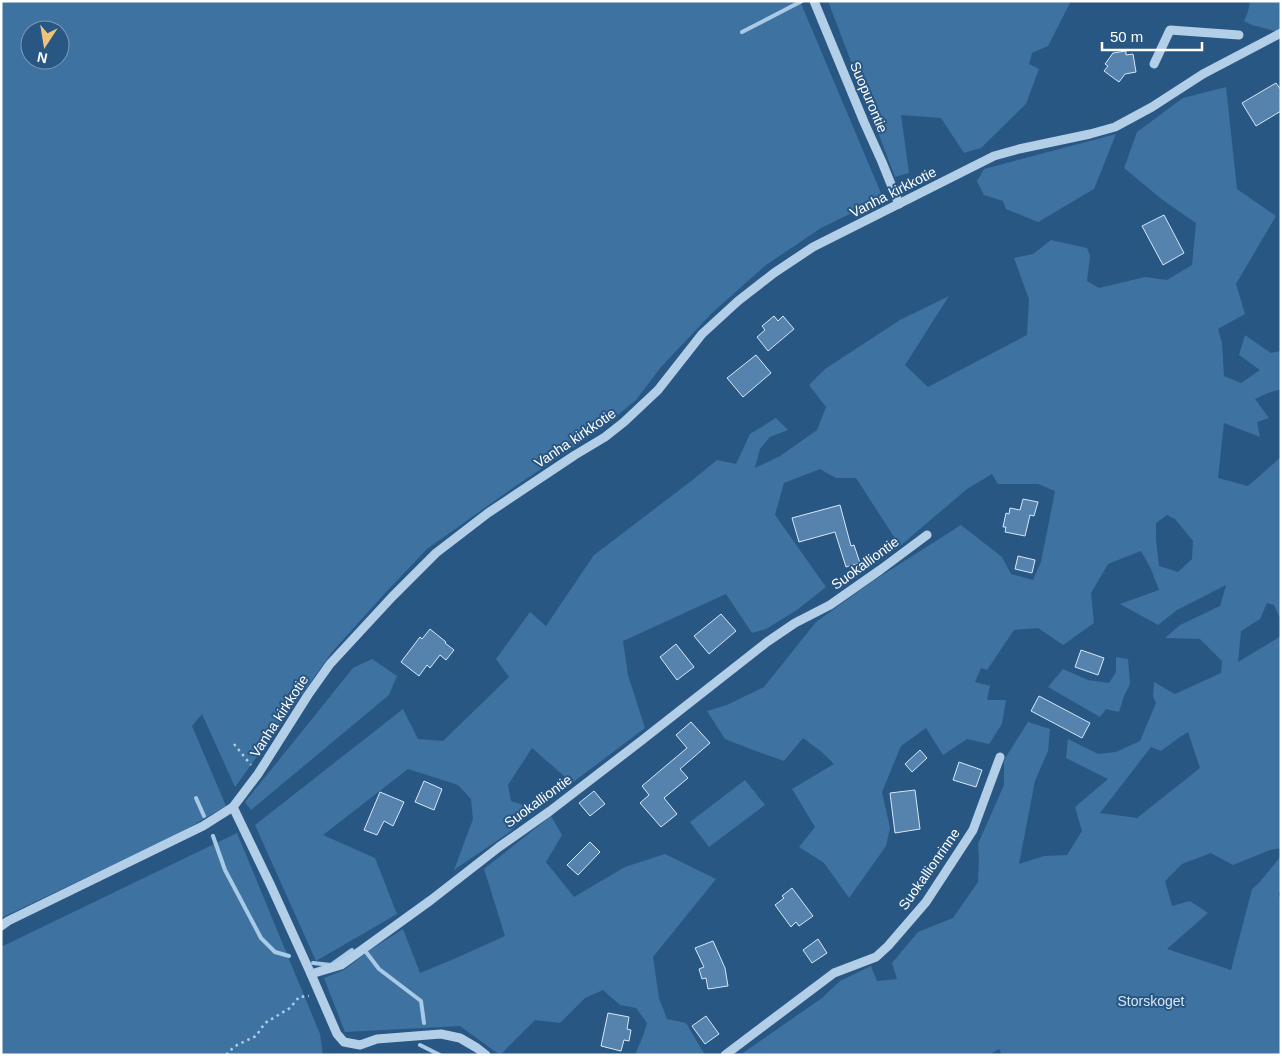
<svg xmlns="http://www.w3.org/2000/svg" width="1282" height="1056" font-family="Helvetica,sans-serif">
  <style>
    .green { fill: #3e72a0; fill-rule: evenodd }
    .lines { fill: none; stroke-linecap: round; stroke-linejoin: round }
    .stream { stroke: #a8cae7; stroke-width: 4 }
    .building { fill: #5683ad; stroke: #d6e7f6 }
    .path { stroke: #b3cee7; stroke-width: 2.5; stroke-dasharray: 2.5 4; stroke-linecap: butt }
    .minor { stroke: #b3cee7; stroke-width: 9 }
    .labels { text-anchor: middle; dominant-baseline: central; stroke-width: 4; stroke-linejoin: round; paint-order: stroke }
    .street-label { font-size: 14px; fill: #fff; stroke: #295784 }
    .park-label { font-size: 14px; fill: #d6e7f6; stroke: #295784 }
  </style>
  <rect width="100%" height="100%" fill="#295784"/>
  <g class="green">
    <path d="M1,1h799l83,197 -62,30 -55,37 -53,47 -52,55 -25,33 -38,31 -81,54 -90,64 -41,43 -53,59 -98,136 -33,-73 -10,12 34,80 -48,28 -177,84zM30,30h30v30h-30z"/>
    <path d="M828,1h243l-23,45 -16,7 -3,11 10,5 -13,35 -45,44 -17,5 -23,-35 -40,-3 8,58 -14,4z"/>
    <path d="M1250,1h31v28l-6,2 -23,-6 -8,-4 4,-9z"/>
    <path d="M1226,87l11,102 39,27 -40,68 9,30 -27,15 4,14 2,33 17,7 19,-13 -21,-15 6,-20 26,18 10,-2v38l-13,4 -13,6 14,19 -12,4 3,15 -36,-14 -6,55 30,8 33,-29v163l-7,-15 -7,-2 -7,16 -19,12 -3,31 43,-26v212l-11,2 -37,15 -22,-12 -29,11 -17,17 7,25 18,-5 18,12 -41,36 64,21 21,-81 7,-6 22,-27v34l-3,4 3,6v155h-279l-3,-6 -10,6h-249l82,-57 18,-17 31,-15 6,15 20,-2 -5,-16 26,-31 35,-14 25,-36 1,-23 -1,-15 26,-59v-25l24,-38 22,7 -2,22 -13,30 -16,83 25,-8 23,-1 15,-24 -7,-24 33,-28 -42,-21 2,-19 30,15 18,-2 24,-11 16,-38 -3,-7 1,-14 21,12 46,-21 1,-12 -22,-22 -35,-1 15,-13 40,-19 6,-21 -49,25 -19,15 -38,-21 39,-14 -8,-21 -10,-18 -33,13 -17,29 3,30 -31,22 -25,-17 -24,2 -27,40 -6,-2 -6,14 15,4 -3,14h19l-4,24 -13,20 -22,-5 -24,16 -17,-27 -25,18 -19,46 8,36 -4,18 -37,52 -25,-35 -25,-16 16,-20 -23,-38 42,-25 -11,-11 -20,-15 -19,23 -31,-11 -28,-11 -18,-28 20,-6 37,-18 52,-65 57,-41 88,-56 41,32 9,17 22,6 8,-18 14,-71 -17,-7h-40l-6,-10 -25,15 -67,57 -44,-68h-20l-16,-9 -36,14 -9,32 51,72 -29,23 -31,19 -14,4 -26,-39 -103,47 5,34 17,53 -73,55 -40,-35 -24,37 3,16 21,7 -21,23 -57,39 19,-51 -2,-20 -13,-14 -50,-16 -85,66 52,23 22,56 -81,47 -61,-136 148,-116 15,30 25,2 66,-64 -13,-18 34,-47 16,14 48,-71 96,-73 27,-22 19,4 14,-30 26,-16 12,12 -18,7 -10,12 -5,19 25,-12 37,-26 9,-23 -17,-22 16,-16 75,-49 49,-24 -44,69 23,22 99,-52 2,-36 -15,-41 19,-4 18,-14 36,8 3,8 -3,25 12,7 46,-11 22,3 25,-15 4,-42 -32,-22 -40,-33 13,-36 46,-34zM1167,515l8,4 18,22 -1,18 -14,13 -19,-6 -3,-26v-17zM1188,732l12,36 -63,50 -37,-5 51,-66 10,4 19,-14z"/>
    <path d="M1116,134l-22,55 -56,33 -32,-13 -3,-8 -19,-6 -7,-14 7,-12z"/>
    <path d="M1116,657l12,2 2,25 -6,12 -5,16 -13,-3 -6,8 -52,-30 15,-18 25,11 21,3 7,-11z"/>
    <path d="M372,659l25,17 -8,19 -138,115 -6,-8 108,-134z"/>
    <path d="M745,780l20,25 -56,42 -19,-25z"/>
    <path d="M551,816l11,19 -16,27 28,35 51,-30 40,-13 51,25 -63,78 6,41 8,21 19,4 19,32h-70l8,-19 4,-13 -11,-15 -16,-3 -17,-15 -18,8 -25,25 -25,-3 -35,35 -40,-29 -115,6 -21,-54 20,-8 26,-20 33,-21 17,44 34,-14 51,-23 -21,-67z"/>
    <path d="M237,833l83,201 3,21h-322v-108z"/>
  </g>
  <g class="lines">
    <g class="stream">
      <path d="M742,32l60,-31"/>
      <path d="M196,798l8,18"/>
      <path d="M213,836l12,34 36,68 14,14 14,4"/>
      <path d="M366,952l13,17 42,32 3,22"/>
      <path d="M313,963l18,2 21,-15"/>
      <path d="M420,1045l20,10"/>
    </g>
  </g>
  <g class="building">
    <path d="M1126,51v4l7,-1 3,18 -11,2 -6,8 -15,-11 4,-5 -3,-2 8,-11z"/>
    <path d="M1276,83l5,7v21l-25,15 -14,-23z"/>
    <path d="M1164,215l20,38 -21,12 -21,-39z"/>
    <path d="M774,316l4,5 5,-5 11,13 -26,22 -11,-14 8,-7 -3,-4z"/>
    <path d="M756,355l15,18 -28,24 -16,-19z"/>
    <path d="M1023,499l15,3 -4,14 -4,-1 -5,21 -20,-4 1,-5h-3l3,-14 3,1 1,-6 10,2z"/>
    <path d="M840,505l11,41 3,-1 6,18 -14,4 -11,-35 -36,10 -7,-24z"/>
    <path d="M1018,556l17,4 -3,13 -17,-4z"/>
    <path d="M721,614l15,17 -27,23 -15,-18z"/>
    <path d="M430,629l16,13 -1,1 9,7 -8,10 -6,-5 -10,13 -3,-3 -8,11 -18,-14 19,-25 2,2z"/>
    <path d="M676,644l18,23 -17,13 -17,-23z"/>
    <path d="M1081,650l23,8 -6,17 -23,-8z"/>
    <path d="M1039,696l51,27 -8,15 -51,-27z"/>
    <path d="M691,722l19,21 -30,26 8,9 -24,20 13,16 -16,13 -21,-24 9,-8 -7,-9 45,-38 -11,-13z"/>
    <path d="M920,750l7,8 -15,14 -7,-8z"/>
    <path d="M959,762l23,8 -6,17 -23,-7z"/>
    <path d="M424,781l18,8 -8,21 -19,-8z"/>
    <path d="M915,790l5,39 -25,4 -5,-40z"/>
    <path d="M594,791l11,13 -15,12 -11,-13z"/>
    <path d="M380,792l24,10 -11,24 -9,-5 -7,14 -13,-5z"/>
    <path d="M590,842l10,10 -22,23 -11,-10z"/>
    <path d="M792,888l21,28 -14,10 -3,-4 -5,5 -16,-22 9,-7 -2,-2z"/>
    <path d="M818,939l9,14 -15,10 -9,-13z"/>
    <path d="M713,941l12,27 3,18 -20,3 -2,-11 -4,1 -3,-10 5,-2 -9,-19z"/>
    <path d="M608,1013l21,4 -2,12 4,1 -2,11 -5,-1 -3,11 -20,-5z"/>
    <path d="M706,1016l13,18 -14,10 -13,-18z"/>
  </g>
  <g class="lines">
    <g class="path">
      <path d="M234,744l17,21"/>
      <path d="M227,1055l1,-3 9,-7 19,-9 9,-13 25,-15 9,-11 10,-1"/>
    </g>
    <g class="minor">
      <path d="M814,1l50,121 18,40 17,42"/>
      <path d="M1154,64l16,-34 69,5"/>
      <path d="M233,807l38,79 40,88 30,-9 90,-65 68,-53 51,-36 91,-70 126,-99 28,-19 35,-18 50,-35 47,-35"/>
      <path d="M1,926l7,-5 195,-95 30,-19 25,-33 50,-79 22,-31 62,-67 44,-44 52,-40 87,-58 30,-18 19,-15 34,-32 44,-56 36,-33 36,-28 39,-26 181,-91 25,-7 71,-15 25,-7 37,-20 51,-33 78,-41"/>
      <path d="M311,974l26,60 7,8 16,3 17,-6 64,-5 19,4 17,10 9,7"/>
      <path d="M725,1055l109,-82 42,-16 12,-11 38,-44 47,-72 27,-73"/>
    </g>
  </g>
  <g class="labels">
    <g class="street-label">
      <text transform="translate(869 97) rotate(67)">Suopurontie</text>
      <text transform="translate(893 192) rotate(-27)">Vanha kirkkotie</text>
      <text transform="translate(575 438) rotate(-34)">Vanha kirkkotie</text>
      <text transform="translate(865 563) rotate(-36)">Suokalliontie</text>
      <text transform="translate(279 716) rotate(-57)">Vanha kirkkotie</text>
      <text transform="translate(538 801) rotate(-36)">Suokalliontie</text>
      <text transform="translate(929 869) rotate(-55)">Suokallionrinne</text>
    </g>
    <g class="park-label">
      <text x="1151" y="1001">Storskoget</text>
    </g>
  </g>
  <rect width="1282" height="1056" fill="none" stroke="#ffffff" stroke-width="5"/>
  <g transform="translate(45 45) rotate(192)"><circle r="24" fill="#295784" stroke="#7f9ab5"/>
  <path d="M0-4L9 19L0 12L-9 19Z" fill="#eec47a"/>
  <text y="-8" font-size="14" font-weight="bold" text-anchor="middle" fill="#ffffff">N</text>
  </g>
  <path d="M1102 42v8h100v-8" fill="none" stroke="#ffffff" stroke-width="2.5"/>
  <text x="1110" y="42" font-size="15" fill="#ffffff" stroke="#295784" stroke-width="4" paint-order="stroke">50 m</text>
</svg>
